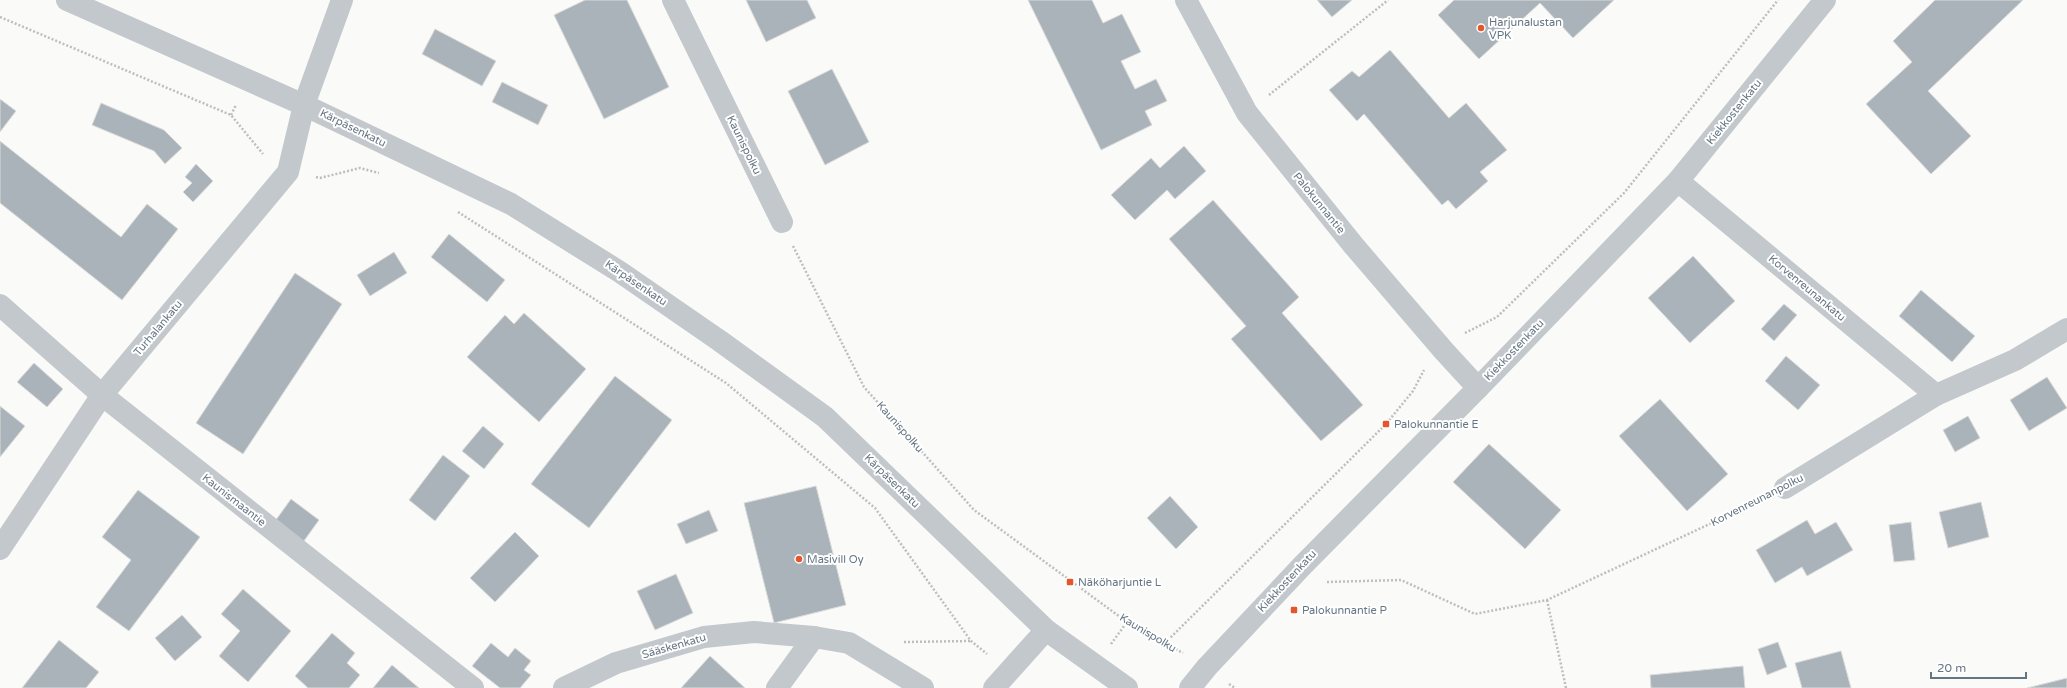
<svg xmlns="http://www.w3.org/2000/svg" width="2067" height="688" font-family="'Varela Round',sans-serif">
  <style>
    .building { fill: #aab3b9; stroke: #dcdcda }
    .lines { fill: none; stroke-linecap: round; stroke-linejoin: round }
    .path { stroke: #bbbfc2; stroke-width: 2.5; stroke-dasharray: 2 2; stroke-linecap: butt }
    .minor { stroke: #c3c8cc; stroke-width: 22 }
    .tertiary { stroke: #c3c8cc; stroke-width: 22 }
    .poi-dot { fill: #e4572e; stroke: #fff; stroke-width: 1.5 }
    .labels { text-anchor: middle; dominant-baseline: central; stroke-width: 4; stroke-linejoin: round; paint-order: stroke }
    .poi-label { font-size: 11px; fill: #657683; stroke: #fff; text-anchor: start }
    .street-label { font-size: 11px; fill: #657683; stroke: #fff }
  </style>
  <rect width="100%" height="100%" fill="#fafaf8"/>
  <g class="building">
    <path d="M585,0h42l42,87 -65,32 -50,-104z"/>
    <path d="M746,0h61l9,18 -50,24z"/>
    <path d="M1028,0h64l11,23 19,-9 19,38 -20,9 14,28 21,-10 11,22 -22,10 7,14 -51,25z"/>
    <path d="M1317,0h35l-20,17z"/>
    <path d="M1454,0h160l-41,38 -33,-35 -61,56 -41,-44z"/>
    <path d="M1935,0h88l-95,91 43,45 -40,38 -65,-70 46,-42 -19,-21z"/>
    <path d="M435,29l61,32 -14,25 -60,-32z"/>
    <path d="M1390,50l59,68 17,-15 41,47 -27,22 8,9 -32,28 -8,-9 -6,5 -78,-91 -7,7 -28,-31 23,-19 7,6z"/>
    <path d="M832,69l37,73 -44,23 -37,-74z"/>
    <path d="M502,82l46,23 -10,20 -46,-23z"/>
    <path d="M0,99l16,12 -16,21z"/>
    <path d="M101,103l63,27 18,18 -17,16 -11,-13 -62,-26z"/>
    <path d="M0,141l121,96 26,-33 31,25 -56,71 -122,-97z"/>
    <path d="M1184,146l22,25 -31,28 -8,-9 -32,30 -24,-25 40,-37 9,10z"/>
    <path d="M196,164l17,17 -20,21 -10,-10 9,-9 -7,-6z"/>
    <path d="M1213,200l86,97 -17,16 81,92 -42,36 -90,-102 15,-13 -77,-87z"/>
    <path d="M449,234l56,46 -18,22 -56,-45z"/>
    <path d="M394,252l13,21 -37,23 -13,-21z"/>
    <path d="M1693,256l42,45 -45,42 -42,-45z"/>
    <path d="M295,273l47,31 -99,150 -47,-31z"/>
    <path d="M1921,290l54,46 -23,26 -53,-46z"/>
    <path d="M1784,304l13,11 -23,26 -13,-12z"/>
    <path d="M524,313l62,56 -47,53 -72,-65 38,-42 9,9z"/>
    <path d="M1786,356l34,29 -22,25 -33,-29z"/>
    <path d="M34,363l29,26 -16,18 -30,-25z"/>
    <path d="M615,376l57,44 -83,108 -58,-44z"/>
    <path d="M2047,377l20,31 -38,23 -19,-31z"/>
    <path d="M1660,399l68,75 -41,37 -68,-75z"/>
    <path d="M0,406l25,20 -25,31z"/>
    <path d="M1968,416l12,22 -25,14 -12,-22z"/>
    <path d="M483,426l21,18 -20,25 -22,-18z"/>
    <path d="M1489,444l72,66 -36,39 -72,-67z"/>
    <path d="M443,455l27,21 -35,45 -26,-21z"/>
    <path d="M816,486l30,119 -72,18 -30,-120z"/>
    <path d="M138,490l62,47 -71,94 -33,-24 35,-47 -29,-23z"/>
    <path d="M1170,496l28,31 -22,22 -29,-31z"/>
    <path d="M291,499l28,21 -18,25 -28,-21z"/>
    <path d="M1981,502l8,35 -41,11 -9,-36z"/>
    <path d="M709,510l9,21 -32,13 -9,-20z"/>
    <path d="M1807,520l8,14 21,-12 17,28 -46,26 -5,-9 -27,16 -19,-33z"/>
    <path d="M1911,522l4,38 -21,2 -5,-37z"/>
    <path d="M515,532l24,24 -44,46 -25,-24z"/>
    <path d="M676,574l17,39 -38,17 -18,-39z"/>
    <path d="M243,589l48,42 -43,51 -29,-26 21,-25 -19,-17z"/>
    <path d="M182,615l20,22 -27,24 -20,-23z"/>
    <path d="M332,633l23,20 -8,10 13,12 -11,13h-41l-13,-12z"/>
    <path d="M59,640l40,32 -13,16h-64z"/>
    <path d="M1778,642l9,25 -20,8 -9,-26z"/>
    <path d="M491,643l17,14 7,-9 16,13 -7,9 7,5 -11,13h-20l-28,-22z"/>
    <path d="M1841,651l10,37h-49l-7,-25z"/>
    <path d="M710,656l35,32h-64z"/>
    <path d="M392,665l27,23h-46z"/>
    <path d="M1743,666l2,22h-94l-1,-13z"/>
    <path d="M2067,678v10h-40z"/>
  </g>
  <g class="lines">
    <g class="path">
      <path d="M0,17l231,98 32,39"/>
      <path d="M1269,95l119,-95"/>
      <path d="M231,115l5,-10"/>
      <path d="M316,177l4,1 40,-10 19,5"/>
      <path d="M458,212l268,171 149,125 96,133 16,13"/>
      <path d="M793,246l71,141 110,123 153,112 56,31"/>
      <path d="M1465,333l32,-16 127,-124 154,-193"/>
      <path d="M1327,582l74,-2 74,34 72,-14 214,-100"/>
      <path d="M1547,600l19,88"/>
      <path d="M904,642l67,-1"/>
      <path d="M1165,643l221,-219 27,-33 11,-21"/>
      <path d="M1111,644l16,-22"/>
      <path d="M1229,684l6,4"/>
    </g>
    <g class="minor">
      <path d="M673,0l109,222"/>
      <path d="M1186,0l61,113 107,133 90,105 34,37"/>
      <path d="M1678,181l258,214"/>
      <path d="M0,305l102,90 371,293"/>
      <path d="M1785,488l151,-93 79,-35 52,-31"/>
      <path d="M0,549l102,-154 186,-223 16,-67 38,-105"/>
      <path d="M564,688l52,-25 88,-26 50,-5 60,5 35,6 74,45"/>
      <path d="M777,688l37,-51"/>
      <path d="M994,688l52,-58"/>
      <path d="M1190,688l17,-21 96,-102 175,-177 200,-207 147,-181"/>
    </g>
    <path class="tertiary" d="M67,0l237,105 207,99 109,68 100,69 105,76 221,213 81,58"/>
  </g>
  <g class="poi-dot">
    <circle cx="1481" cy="28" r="4"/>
    <rect x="1382" y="420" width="8" height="8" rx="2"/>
    <circle cx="799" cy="559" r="4"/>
    <rect x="1066" y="578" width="8" height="8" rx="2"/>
    <rect x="1290" y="606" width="8" height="8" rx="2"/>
  </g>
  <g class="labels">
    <g class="poi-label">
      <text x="1489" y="22">Harjunalustan<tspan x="1489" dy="13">VPK</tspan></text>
      <text x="1394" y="424">Palokunnantie E</text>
      <text x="807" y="559">Masivill Oy</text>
      <text x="1078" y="582">Näköharjuntie L</text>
      <text x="1302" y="610">Palokunnantie P</text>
    </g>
    <g class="street-label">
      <text transform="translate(1734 112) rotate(-51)">Kiekkostenkatu</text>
      <text transform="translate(353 128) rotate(26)">Kärpäsenkatu</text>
      <text transform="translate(744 145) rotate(64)">Kaunispolku</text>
      <text transform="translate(1319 203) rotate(51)">Palokunnantie</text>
      <text transform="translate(636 283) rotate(34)">Kärpäsenkatu</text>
      <text transform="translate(1807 288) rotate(40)">Korvenreunankatu</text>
      <text transform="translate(158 328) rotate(-50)">Turhalankatu</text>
      <text transform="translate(1514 350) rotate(-46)">Kiekkostenkatu</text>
      <text transform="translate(900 427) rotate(48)">Kaunispolku</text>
      <text transform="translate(892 481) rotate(44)">Kärpäsenkatu</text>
      <text transform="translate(234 500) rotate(38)">Kaunismaantie</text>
      <text transform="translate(1757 500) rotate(-27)">Korvenreunanpolku</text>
      <text transform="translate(1287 581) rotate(-47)">Kiekkostenkatu</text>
      <text transform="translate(1148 633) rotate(31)">Kaunispolku</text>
      <text transform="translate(674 646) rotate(-16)">Sääskenkatu</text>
    </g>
  </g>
  <path d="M1931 672v6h95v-6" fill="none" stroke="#657683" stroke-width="2"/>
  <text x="1937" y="672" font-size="12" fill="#657683" stroke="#ffffff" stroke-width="3" paint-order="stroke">20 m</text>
</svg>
